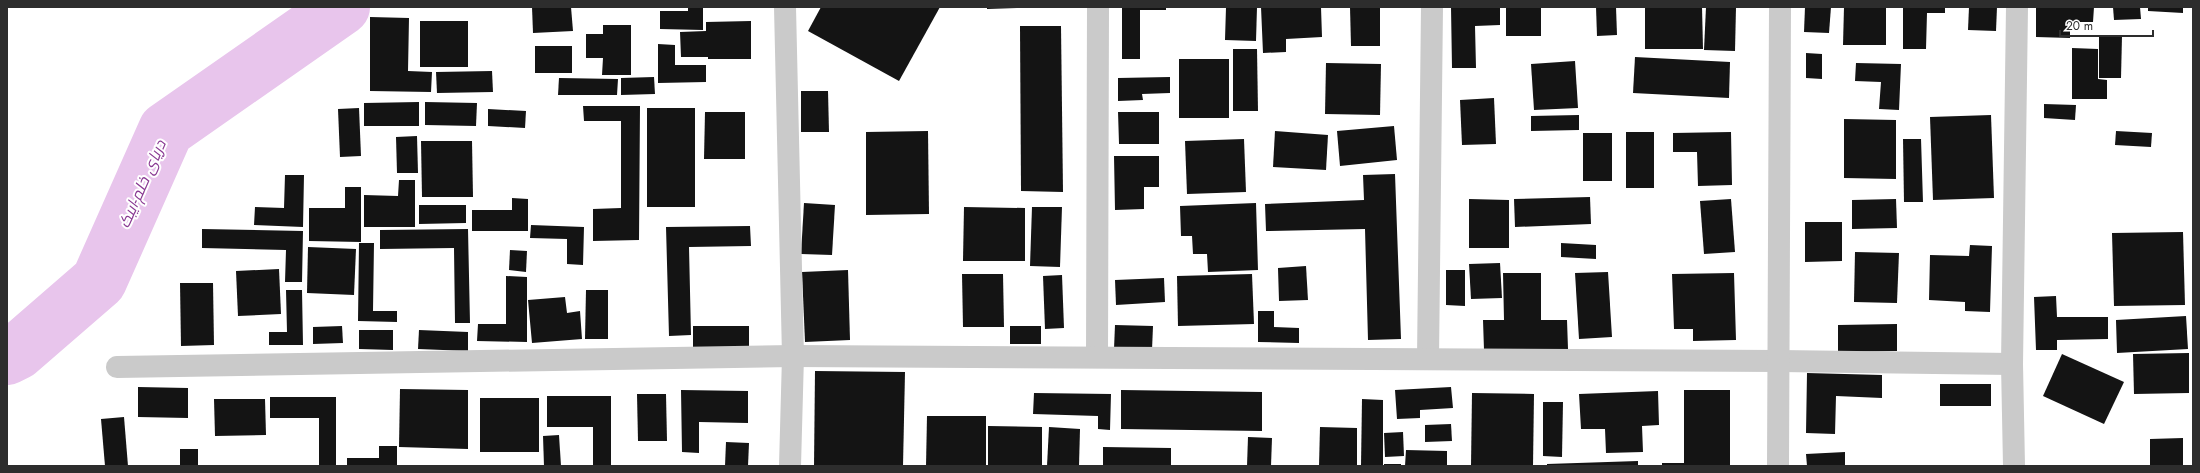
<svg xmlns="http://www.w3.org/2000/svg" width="2200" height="473" font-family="Jost,Cairo,sans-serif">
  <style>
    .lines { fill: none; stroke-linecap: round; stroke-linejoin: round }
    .river { stroke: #e8c5ec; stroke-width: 56 }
    .building { fill: #141414 }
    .street { stroke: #cacaca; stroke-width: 22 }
    .labels { text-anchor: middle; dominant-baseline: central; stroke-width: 4; stroke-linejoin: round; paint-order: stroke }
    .water-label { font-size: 16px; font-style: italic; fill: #893992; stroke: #fff }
  </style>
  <rect width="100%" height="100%" fill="#fff"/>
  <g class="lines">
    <path class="river" d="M7,357l10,-5 82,-71 67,-151 176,-123"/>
  </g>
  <g class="building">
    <path d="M532,7h39l2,24 -40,2z"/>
    <path d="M688,7h15v23l-43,-1v-18h28z"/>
    <path d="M821,7h119l-41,74 -91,-50z"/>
    <path d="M987,7h30v1l-30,1z"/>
    <path d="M1122,7h44v3h-26v49h-18z"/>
    <path d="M1226,7h31l-1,34 -31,-1z"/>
    <path d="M1261,7h60l1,30 -36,2v13l-23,1z"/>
    <path d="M1350,7h30v39h-29z"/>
    <path d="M1451,7h49v18l-25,1 1,42h-24z"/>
    <rect x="1506" y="7" width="35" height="29"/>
    <path d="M1596,7h20l1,28 -20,1z"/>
    <path d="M1645,7h57l1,42h-58z"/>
    <path d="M1706,7h30l-1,44 -31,-1z"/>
    <path d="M1805,7h26l-2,26 -25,-1z"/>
    <path d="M1844,7h42v38h-43z"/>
    <path d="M1903,7h42v6h-18l-1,36h-23z"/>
    <path d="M1969,7h28l-1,24 -28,-1z"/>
    <path d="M2036,7h58l-1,15h-23v16l-34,-1z"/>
    <path d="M2113,7h27l1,12 -27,1z"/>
    <path d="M2148,7h35v6l-35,-2z"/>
    <path d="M370,17l39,1 -1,53 24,1 -1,20 -61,-1z"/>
    <rect x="420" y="21" width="48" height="46"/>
    <path d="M751,21v38h-43v-2h-27l-1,-25 26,-1v-9z"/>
    <path d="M603,25h28v50h-29l1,-17h-17v-24h17z"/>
    <path d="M1020,26h41l2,166 -42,-1z"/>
    <path d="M2099,36h23l-1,42h-22z"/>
    <path d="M658,44l17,1v20h31v17l-48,1z"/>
    <rect x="535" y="46" width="37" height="27"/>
    <path d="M2072,48l26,1v30l9,1v19h-35z"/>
    <path d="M1233,49h24l1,62h-25z"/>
    <path d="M1806,53l16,1v25l-16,-1z"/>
    <path d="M1635,57l95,5 -1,36 -96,-5z"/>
    <rect x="1179" y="59" width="50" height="59"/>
    <path d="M1575,61l3,47 -44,2 -3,-46z"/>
    <path d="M1326,63l55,1 -1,51 -55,-1z"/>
    <path d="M1856,63l45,1 -2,46 -20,-1 2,-27 -26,-1z"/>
    <path d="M492,71l1,21 -56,1 -1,-21z"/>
    <path d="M654,77l1,17 -34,1v-17z"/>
    <path d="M1170,77v16l-28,1 1,6 -25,1v-23z"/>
    <path d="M559,78l59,1 -1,16h-59z"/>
    <path d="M801,91h27l1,41h-28z"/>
    <path d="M1494,98l2,46 -34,1 -2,-45z"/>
    <path d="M419,102v24h-55v-23z"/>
    <path d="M425,102l52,1 -1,23 -51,-1z"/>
    <path d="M2044,104l32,1 -1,15 -31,-2z"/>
    <path d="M583,106h57l-1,134 -46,1v-32l28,-1v-87h-37z"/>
    <path d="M359,108l2,48 -21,1 -2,-48z"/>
    <rect x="647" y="108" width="48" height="99"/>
    <path d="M488,109l38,2 -1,17 -37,-2z"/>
    <path d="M705,112h40v47h-41z"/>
    <path d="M1118,112h41v32h-40z"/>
    <path d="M1579,115v15l-48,1v-15z"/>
    <path d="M1991,115l3,83 -61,2 -3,-83z"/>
    <path d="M1844,119l52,1v59l-52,-1z"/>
    <path d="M1394,126l3,34 -57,6 -3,-35z"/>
    <path d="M928,131l1,83 -63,1v-83z"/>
    <path d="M1275,131l53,4 -2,35 -53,-3z"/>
    <path d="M2116,131l36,2 -1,14 -36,-2z"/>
    <rect x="1626" y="132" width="28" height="56"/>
    <path d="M1731,132l1,53 -34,1 -1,-34h-24v-19z"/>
    <rect x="1583" y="133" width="29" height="48"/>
    <path d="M417,136l1,37h-21l-1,-36z"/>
    <path d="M1244,139l2,53 -59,2 -2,-53z"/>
    <path d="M1903,139h18l2,63h-19z"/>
    <path d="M421,141h51l1,56h-51z"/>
    <path d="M1114,156h45v31h-15v22l-29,1z"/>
    <path d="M1395,174l6,165 -33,1 -3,-111 -99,2 -1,-27 99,-4 -1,-25z"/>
    <path d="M285,175h19l-1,52 -49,-2 1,-18 29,1z"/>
    <path d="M399,180h16v47h-51v-32l34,1z"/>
    <path d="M345,187h16v55l-52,-1v-33h36z"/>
    <path d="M1590,197l1,27 -76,3 -1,-28z"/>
    <path d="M512,198l16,1v32h-56v-21h40z"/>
    <path d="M1469,199l40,1v48h-40z"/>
    <path d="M1731,199l4,53 -31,2 -4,-53z"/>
    <path d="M1896,199l1,29 -45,1v-29z"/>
    <path d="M804,203l31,2 -3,50 -31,-1z"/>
    <path d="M1256,203l2,67 -50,2 -1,-18h-14l-1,-18h-11l-1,-30z"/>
    <path d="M419,205h47v18l-47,1z"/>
    <path d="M964,207l61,1v53h-62z"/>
    <path d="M1032,207h30l-2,60 -30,-1z"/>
    <path d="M1805,222h37v39l-37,1z"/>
    <path d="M531,225l53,2 -1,38 -16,-1v-25l-37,-1z"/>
    <path d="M750,226l1,20 -62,1 2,88 -22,1 -3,-109z"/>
    <path d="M202,229l101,2 -1,51h-17l1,-32 -84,-2z"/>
    <path d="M468,229l2,94h-15l-1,-75 -74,1v-19z"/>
    <path d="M2183,232l2,73 -71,1 -2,-73z"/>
    <path d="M359,243h15l-1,68h24v11l-39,-1z"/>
    <path d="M1561,243l35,2v14l-35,-2z"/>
    <path d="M1970,245l22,1 -2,66 -25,-1v-9l-36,-2 1,-45 39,1z"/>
    <path d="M308,247l48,2 -2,46 -47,-2z"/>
    <path d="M510,250l17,1 -1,21 -17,-2z"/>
    <path d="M1855,252l44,1 -2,50 -43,-1z"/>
    <path d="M1500,263l2,35 -31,1 -2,-35z"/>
    <path d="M1306,266l2,34 -29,1 -1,-33z"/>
    <path d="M279,269l2,45 -43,2 -2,-45z"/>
    <path d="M848,270l2,70 -45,2 -3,-70z"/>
    <path d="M1446,270h19v36l-19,-1z"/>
    <path d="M1608,272l4,65 -33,2 -4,-66z"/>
    <path d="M1503,273h38v47h26l1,29 -84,1 -1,-30h21z"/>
    <path d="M1734,273l2,67 -43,1v-12h-19l-2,-55z"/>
    <path d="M962,274h41l1,53h-41z"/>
    <path d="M1252,274l2,50 -76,2 -1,-50z"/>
    <path d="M1062,275l2,53 -19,1 -2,-53z"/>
    <path d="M506,276l21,1v65l-50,-1 1,-17h28z"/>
    <path d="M1164,278l1,24 -49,3 -1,-25z"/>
    <path d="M180,283h33l1,62 -33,1z"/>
    <path d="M286,290h16l1,55h-34v-13h18z"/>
    <path d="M586,290h22v49h-23z"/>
    <path d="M2056,296l1,21h51v22l-51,1v10h-21l-2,-53z"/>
    <path d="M565,297l2,16 13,-2 2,28 -50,4 -4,-43z"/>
    <path d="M1258,311h16v16l25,1v15l-41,-1z"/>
    <path d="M2186,316l2,33 -71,4 -1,-33z"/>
    <path d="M1897,324v27l-59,1v-27z"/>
    <path d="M1115,325l38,1 -1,24 -38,-1z"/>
    <path d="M342,326l1,17 -30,1v-17z"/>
    <path d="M693,326h56v23l-56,-1z"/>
    <rect x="1010" y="326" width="31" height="18"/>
    <path d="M359,330h34v20l-34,-1z"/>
    <path d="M419,330l49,2v19l-50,-2z"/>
    <path d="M2189,353v40l-55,1 -1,-40z"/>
    <path d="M2062,354l62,28 -20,42 -61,-28z"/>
    <path d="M815,371l90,1 -2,94h-89z"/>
    <path d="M1807,373l75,2v23l-46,-2 -1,38 -29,-1z"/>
    <rect x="1940" y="384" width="51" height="22"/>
    <path d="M138,387l50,1v30l-50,-1z"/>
    <path d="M1451,387l2,21 -33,2v8l-23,1 -2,-29z"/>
    <path d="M400,389l68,1v59l-69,-2z"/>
    <path d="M681,390l67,1v32l-49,-1v31l-17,-1z"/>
    <path d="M1121,390l141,2v39l-141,-2z"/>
    <path d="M1684,390h46v76h-68v-3h22z"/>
    <path d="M1658,391l1,34 -17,1 1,26 -37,1 -1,-24h-24l-2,-35z"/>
    <path d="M1034,393l77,1 -1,36 -12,-1v-13l-65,-2z"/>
    <path d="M1472,393l62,1 -1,72h-62z"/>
    <path d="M637,394h29l1,47h-29z"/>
    <path d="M547,396h64v70h-18v-39h-46z"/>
    <path d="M270,397h66v69h-17v-48h-49z"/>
    <rect x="480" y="398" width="59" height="54"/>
    <path d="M214,399h51l1,36 -51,1z"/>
    <path d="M1362,399l21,1v66h-22z"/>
    <path d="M1543,402h20l-1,55 -19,-1z"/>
    <path d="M927,416h59v50h-60z"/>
    <path d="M124,417l4,49h-23l-4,-47z"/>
    <path d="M1451,424l1,17 -27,1v-17z"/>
    <path d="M988,426l54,1v39h-54z"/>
    <path d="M1049,427l31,2 -1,37h-32z"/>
    <path d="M1320,427l37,1v38h-38z"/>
    <path d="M1403,432l1,24 -19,1 -1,-24z"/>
    <path d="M559,435l2,31h-17l-1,-30z"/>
    <path d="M1248,437l24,1 -1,28h-24z"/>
    <path d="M2183,438v28h-33v-27z"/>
    <path d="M726,442l23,1 -1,23h-23z"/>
    <path d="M379,446h18v20h-50v-8h32z"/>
    <path d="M1103,447l68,1v18h-68z"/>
    <rect x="180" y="449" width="18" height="17"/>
    <path d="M1406,450l41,1v15h-42z"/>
    <path d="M1845,452v14h-38l-1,-12z"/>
    <path d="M1638,461v5h-91v-2z"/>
    <rect x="1384" y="464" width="17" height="2"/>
  </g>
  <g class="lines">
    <g class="street">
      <path d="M785,7l8,349 -3,110"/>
      <path d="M1097,357l1,-350"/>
      <path d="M1428,359l4,-352"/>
      <path d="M117,367l676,-11 986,5 233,3"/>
      <path d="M1778,466l2,-459"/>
      <path d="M2014,466l-2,-102 5,-357"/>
    </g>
  </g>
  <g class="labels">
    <g class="water-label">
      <text transform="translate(142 184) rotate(-66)">دریای خلم-ایبک</text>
    </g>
  </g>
  <rect width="2200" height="473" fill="none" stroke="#2d2d2d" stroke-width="16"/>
  <path d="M2060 30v6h93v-6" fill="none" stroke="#2d2d2d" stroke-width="2"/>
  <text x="2066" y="30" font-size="12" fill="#2d2d2d" stroke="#ffffff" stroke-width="3" paint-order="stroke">20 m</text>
</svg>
